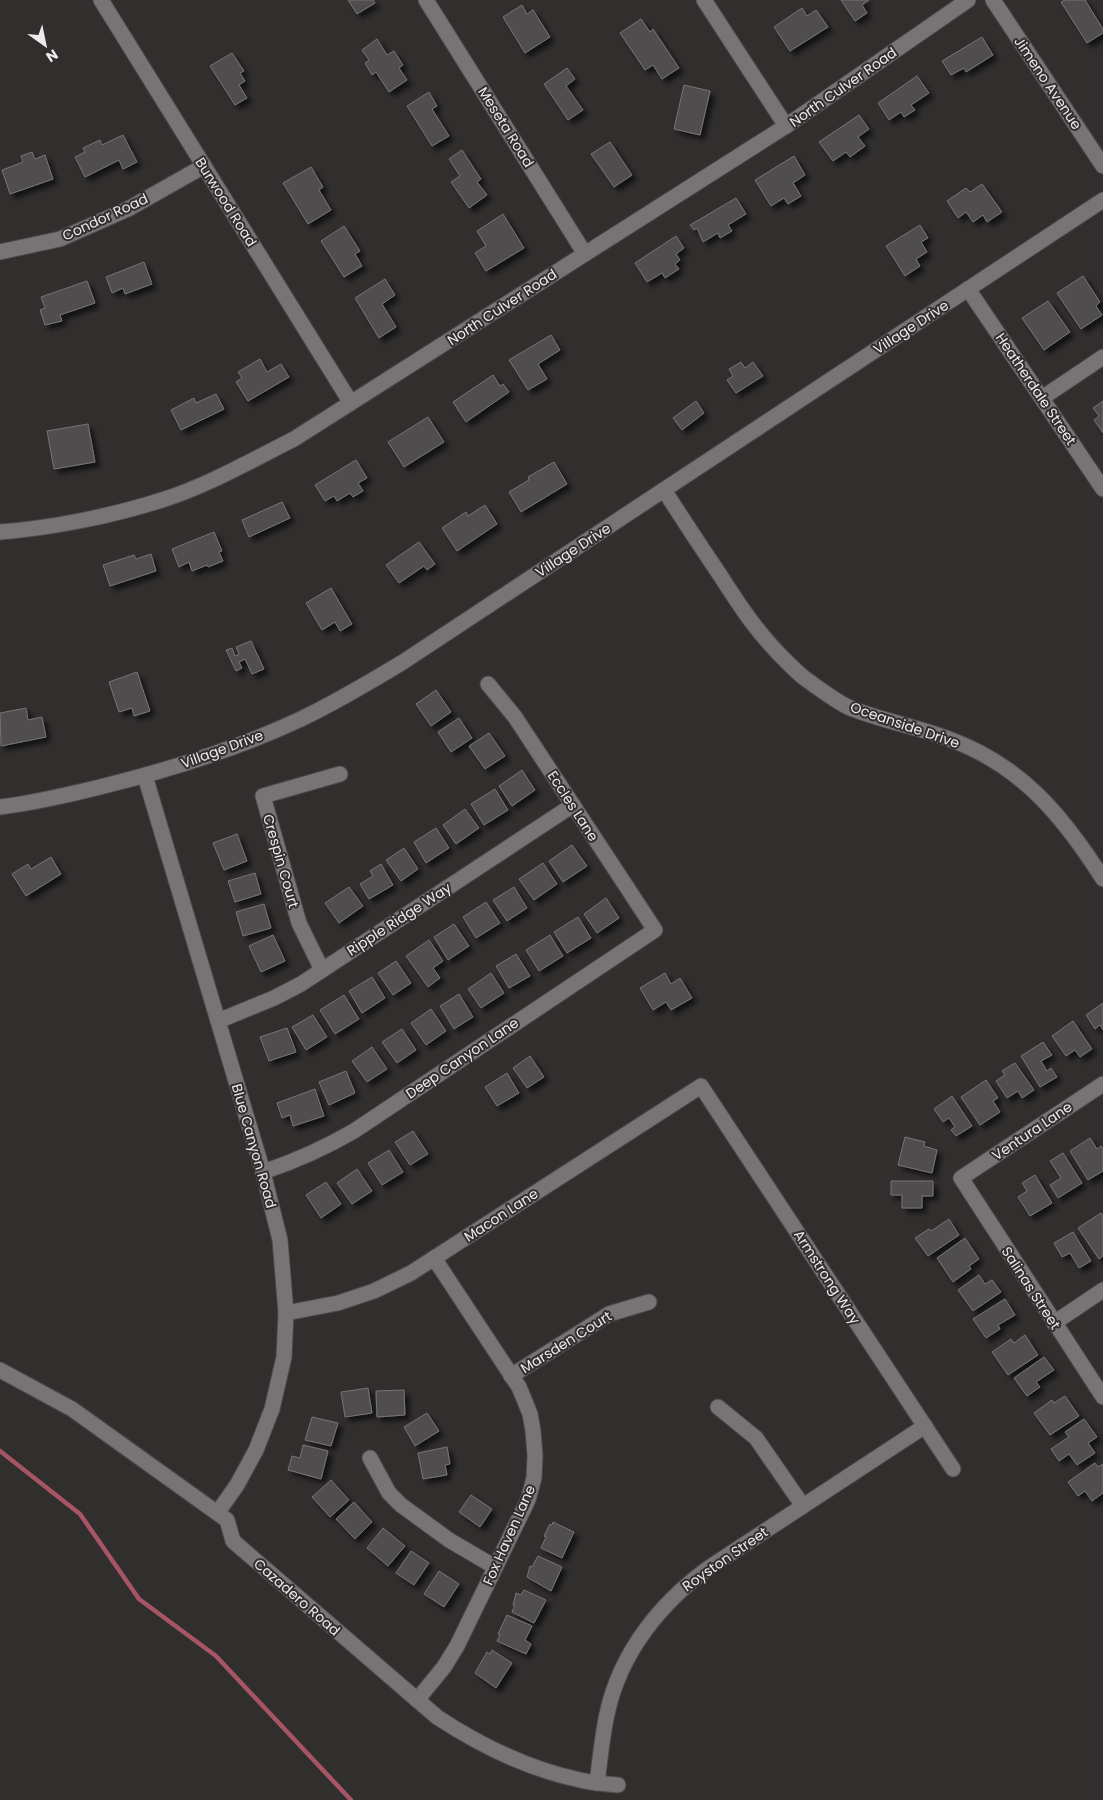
<svg xmlns="http://www.w3.org/2000/svg" width="1103" height="1800" font-family="Poppins,sans-serif">
  <style>
    .lines { fill: none; stroke-linecap: round; stroke-linejoin: round }
    .stream { stroke: #a75564; stroke-width: 4.5 }
    .building { fill: #504d4e; stroke: #777474; filter: url(#shadow) }
    .street-casing { stroke: #4c4949; stroke-width: 17 }
    .secondary-casing { stroke: #4c4949; stroke-width: 17 }
    .street { stroke: #787475; stroke-width: 15 }
    .secondary { stroke: #787475; stroke-width: 15 }
    .labels { text-anchor: middle; dominant-baseline: central; stroke-width: 4; stroke-linejoin: round; paint-order: stroke }
    .street-label { font-size: 14px; fill: #eceaea; stroke: #312e2e }
  </style>
  <defs>
    <filter id="shadow"><feDropShadow dx="4.5" dy="4.5" stdDeviation="2.5" flood-color="#0009"/></filter>
  </defs>
  <rect width="100%" height="100%" fill="#312e2e"/>
  <g class="lines">
    <path class="stream" d="M0,1451l80,63 59,85 77,57 135,144"/>
  </g>
  <g class="building">
    <path d="M348,0h25l2,3 -18,11z"/>
    <path d="M841,0h28l-7,5 5,8 -12,8z"/>
    <path d="M1065,0h20l18,29v4l-16,10 -26,-41z"/>
    <path d="M522,5l5,9 6,-4 17,27 -25,16 -22,-36z"/>
    <path d="M802,8l5,8 9,-6 12,17 -38,24 -16,-24z"/>
    <path d="M641,19l9,13 3,-3 26,39 -17,11 -9,-14 -8,5 -25,-37z"/>
    <path d="M982,37l11,18 -27,17 -2,-4 -13,7 -9,-14z"/>
    <path d="M377,39l10,16 7,-4 9,14 -4,3 8,12 -18,12 -13,-20 -4,3 -7,-12 4,-3 -7,-10z"/>
    <path d="M232,53l12,18 -4,2 5,8 -6,4 8,13 -12,7 -25,-39z"/>
    <path d="M567,68l8,11 -9,7 17,24 -15,10 -24,-36z"/>
    <path d="M917,76l12,17 -18,12 4,5 -11,7 -3,-5 -12,8 -11,-17z"/>
    <path d="M684,85l26,6 -10,44 -26,-6z"/>
    <path d="M429,92l8,14 -5,3 17,27 -17,10 -25,-40z"/>
    <path d="M859,115l10,14 -11,8 7,9 -15,11 -4,-5 -13,9 -14,-19z"/>
    <path d="M123,135l14,27 -14,7 -4,-9 -34,17 -10,-20 10,-5 -2,-4 17,-8 2,5z"/>
    <path d="M610,142l22,33 -18,12 -23,-33z"/>
    <path d="M462,150l19,29 -4,3 10,13 -18,13 -18,-26 9,-6 -11,-17z"/>
    <path d="M32,152l3,7 10,-4 8,24 -43,15 -8,-24 21,-8 -2,-6z"/>
    <path d="M794,156l11,19 -12,8 8,13 -13,8 -4,-6 -13,8 -16,-26z"/>
    <path d="M311,167l12,20 -4,3 12,20 -23,14 -25,-41z"/>
    <path d="M982,184l20,28 -15,10 -4,-7 -10,7 -7,-10 -8,6 -11,-17 19,-13 4,4z"/>
    <path d="M736,198l10,16 -18,11 4,6 -12,7 -2,-5 -15,9 -6,-14 -3,2 -4,-5z"/>
    <path d="M503,214l21,34 -38,23 -11,-18 11,-7 -9,-15z"/>
    <path d="M920,225l8,13 -7,4 6,10 -11,7 4,7 -15,10 -19,-30z"/>
    <path d="M344,226l16,25 -5,3 7,12 -18,11 -23,-36z"/>
    <path d="M676,236l8,12 -8,6 4,6 -5,4 4,5 -14,9 -3,-5 -15,9 -12,-19z"/>
    <path d="M144,262l8,22 -27,10 -2,-6 -11,5 -6,-16z"/>
    <path d="M1083,276l17,26 -4,4 6,9 -21,14 -24,-36z"/>
    <path d="M385,279l10,16 -13,9 14,23 -17,11 -24,-40z"/>
    <path d="M87,281l8,22 -35,12 2,6 -17,4 -5,-15 5,-2 -4,-11z"/>
    <path d="M1048,301l22,31 -26,18 -22,-32z"/>
    <path d="M551,335l9,15 -22,14 9,15 -19,11 -19,-30z"/>
    <path d="M260,359l7,13 14,-8 8,13 -41,24 -12,-19 6,-4 -4,-6z"/>
    <path d="M741,362l4,6 8,-6 10,14 -27,17 -9,-13 6,-4 -4,-7z"/>
    <path d="M493,375l7,11 3,-2 6,8 -43,30 -13,-20z"/>
    <path d="M216,394l8,15 -43,21 -10,-20 23,-12 2,5z"/>
    <path d="M696,401l8,12 -22,17 -9,-12z"/>
    <path d="M1103,401v32l-9,-13 5,-4 -6,-8z"/>
    <path d="M428,417l16,25 -40,25 -16,-25z"/>
    <path d="M88,424l7,38 -41,7 -7,-38z"/>
    <path d="M356,460l11,18 -9,5 5,8 -10,6 -3,-4 -13,8 -3,-5 -9,5 -10,-16z"/>
    <path d="M554,462l13,22 -46,28 -12,-20 20,-12 -1,-3z"/>
    <path d="M282,502l8,16 -41,19 -7,-17z"/>
    <path d="M485,505l12,19 -40,27 -15,-23 24,-16 2,4z"/>
    <path d="M214,532l8,19 -3,1 4,9 -15,6 -1,-2 -15,6 -3,-9 -10,5 -7,-18z"/>
    <path d="M419,542l16,22 -8,6 -3,-4 -25,17 -13,-18z"/>
    <path d="M151,554l5,17 -46,15 -7,-21 31,-10 2,4z"/>
    <path d="M331,588l21,36 -12,7 -5,-9 -13,8 -16,-27z"/>
    <path d="M251,641l13,28 -12,5 -7,-15 -6,3 3,6 -6,3 -10,-21 6,-2 3,8 4,-2 -3,-7z"/>
    <path d="M137,672l13,39 -16,5 -2,-8 -13,4 -10,-30z"/>
    <path d="M436,690l15,22 -20,14 -15,-22z"/>
    <path d="M26,708l2,12 14,-3 4,20 -45,9 -1,-33z"/>
    <path d="M459,718l13,20 -21,14 -13,-20z"/>
    <path d="M489,733l16,23 -20,13 -16,-23z"/>
    <path d="M522,770l13,20 -23,16 -13,-20z"/>
    <path d="M495,789l13,21 -24,15 -13,-21z"/>
    <path d="M465,809l14,19 -23,16 -13,-19z"/>
    <path d="M436,828l13,20 -23,15 -12,-21z"/>
    <path d="M237,834l10,27 -23,9 -11,-27z"/>
    <path d="M572,845l15,21 -24,16 -14,-21z"/>
    <path d="M404,848l14,21 -17,12 -15,-21z"/>
    <path d="M51,857l10,17 -35,22 -14,-22 16,-10 3,5z"/>
    <path d="M543,863l14,21 -23,16 -15,-21z"/>
    <path d="M381,864l12,21 -24,14 -9,-15 13,-8 -3,-5z"/>
    <path d="M255,873l6,21 -26,8 -7,-21z"/>
    <path d="M349,887l14,19 -24,17 -14,-20z"/>
    <path d="M514,887l13,21 -20,13 -14,-21z"/>
    <path d="M606,898l13,20 -22,15 -13,-19z"/>
    <path d="M486,902l14,21 -24,15 -13,-21z"/>
    <path d="M264,904l7,24 -28,8 -7,-24z"/>
    <path d="M578,917l13,21 -24,15 -13,-21z"/>
    <path d="M454,924l15,22 -21,14 -14,-23z"/>
    <path d="M273,935l12,26 -24,11 -12,-26z"/>
    <path d="M550,935l13,21 -24,15 -13,-21z"/>
    <path d="M429,940l14,21 -10,7 7,10 -12,9 -22,-31z"/>
    <path d="M516,954l14,22 -21,12 -13,-22z"/>
    <path d="M396,961l15,22 -18,12 -15,-22z"/>
    <path d="M491,973l13,20 -23,15 -13,-19z"/>
    <path d="M665,973l6,11 9,-6 12,20 -21,12 -5,-8 -13,8 -13,-22z"/>
    <path d="M372,977l13,21 -23,15 -13,-22z"/>
    <path d="M459,994l14,23 -19,12 -14,-23z"/>
    <path d="M344,995l15,24 -24,15 -15,-24z"/>
    <path d="M1103,1003v27l-3,-5 -5,4 -9,-14z"/>
    <path d="M431,1009l15,22 -20,14 -15,-22z"/>
    <path d="M313,1015l14,22 -21,13 -14,-23z"/>
    <path d="M1073,1021l19,28 -12,8 -5,-7 -9,6 -14,-20z"/>
    <path d="M287,1028l9,24 -27,9 -9,-24z"/>
    <path d="M402,1029l14,21 -19,13 -15,-21z"/>
    <path d="M1043,1042l9,13 -11,6 6,10 4,-3 6,9 -17,10 -19,-31z"/>
    <path d="M372,1047l15,22 -20,13 -15,-21z"/>
    <path d="M530,1056l14,21 -17,11 -14,-20z"/>
    <path d="M1015,1063l19,27 -12,8 -4,-7 -11,7 -11,-17 9,-6 -3,-4z"/>
    <path d="M346,1071l9,22 -26,12 -10,-23z"/>
    <path d="M507,1073l12,20 -22,13 -12,-19z"/>
    <path d="M986,1080l12,18 -5,3 7,11 -20,13 -19,-28z"/>
    <path d="M315,1089l9,27 -31,10 -3,-11 -8,3 -5,-15z"/>
    <path d="M952,1096l20,30 -16,10 -5,-6 4,-3 -6,-9 -6,4 -9,-13z"/>
    <path d="M413,1131l15,23 -18,11 -15,-23z"/>
    <path d="M905,1137l20,5 -1,4 13,4 -5,23 -34,-8z"/>
    <path d="M1090,1138l7,11 4,-3 2,3v22l-15,9 -18,-29z"/>
    <path d="M389,1150l14,22 -21,13 -14,-22z"/>
    <path d="M1063,1153l19,30 -24,15 -8,-13 11,-7 -11,-17z"/>
    <path d="M357,1169l15,22 -20,13 -15,-21z"/>
    <path d="M1035,1175l17,28 -22,13 -12,-19 9,-6 -5,-8z"/>
    <path d="M891,1181h42v15h-11v12h-20v-13h-11z"/>
    <path d="M326,1182l15,22 -20,14 -15,-23z"/>
    <path d="M1101,1213l2,2v41l-4,3 -21,-31z"/>
    <path d="M949,1219l10,16 -31,21 -13,-18 14,-9 2,2z"/>
    <path d="M1073,1232l18,29 -12,7 -9,-15 -8,4 -8,-14z"/>
    <path d="M965,1238l14,21 -10,7 2,3 -18,13 -16,-24z"/>
    <path d="M979,1275l6,9 7,-4 9,12 -28,19 -15,-21z"/>
    <path d="M1005,1299l10,16 -17,10 2,4 -14,9 -13,-19z"/>
    <path d="M1025,1335l13,20 -30,20 -16,-23 19,-13 3,4z"/>
    <path d="M1044,1357l10,13 -18,12 4,5 -13,9 -13,-18z"/>
    <path d="M368,1388l4,25 -27,4 -4,-25z"/>
    <path d="M404,1390l1,25 -28,2 -1,-26z"/>
    <path d="M1065,1396l14,20 -29,19 -16,-22 18,-13 2,3z"/>
    <path d="M427,1413l12,18 -24,15 -11,-19z"/>
    <path d="M312,1417l26,6 -7,23 -26,-6z"/>
    <path d="M1084,1419l13,18 -9,6 7,10 -18,12 -8,-11 -10,7 -8,-12 18,-12 -4,-5z"/>
    <path d="M303,1445l25,6 -7,28 -33,-9 4,-14 8,2z"/>
    <path d="M447,1447l3,17 -5,1 2,10 -24,4 -5,-26z"/>
    <path d="M1095,1463l3,4 5,-3v29l-11,8 -7,-10 -7,5 -10,-14z"/>
    <path d="M331,1480l18,20 -19,17 -18,-20z"/>
    <path d="M471,1495l21,14 -12,18 -21,-15z"/>
    <path d="M354,1502l18,20 -17,17 -19,-20z"/>
    <path d="M553,1522l21,10 -12,26 -21,-10 5,-11 -2,-1 6,-12 2,1z"/>
    <path d="M383,1528l22,18 -17,20 -21,-18z"/>
    <path d="M411,1551l18,12 -15,22 -18,-12z"/>
    <path d="M538,1556l24,11 -11,24 -24,-14 3,-11 2,1z"/>
    <path d="M439,1571l20,13 -15,23 -20,-13z"/>
    <path d="M524,1590l22,10 -12,23 -22,-11 3,-7h-2l3,-12 5,2z"/>
    <path d="M507,1615l25,11 -7,14 6,4 -5,10 -29,-13 3,-6 -2,-1z"/>
    <path d="M492,1650l20,13 -16,25 -21,-15 12,-21 3,2z"/>
  </g>
  <g class="lines">
    <g class="street-casing">
      <g id="street">
        <path d="M101,0l250,403"/>
        <path d="M426,0l159,254"/>
        <path d="M704,0l82,126"/>
        <path d="M993,0l110,166"/>
        <path d="M0,252l60,-13 68,-30 76,-43"/>
        <path d="M968,289l135,200"/>
        <path d="M1042,398l61,-41"/>
        <path d="M664,490c18,28 37,57 56,85 21,33 39,60 67,87 6,6 13,13 20,18 13,9 27,20 41,27 33,14 68,19 101,32 72,26 114,77 154,140"/>
        <path d="M0,532c52,-4 112,-16 162,-32 45,-14 90,-40 132,-61l492,-313 182,-126"/>
        <path d="M145,776l118,396 17,68 6,73 -2,44 -12,52 -16,41 -19,35 -19,27"/>
        <path d="M322,970l-23,-47 -36,-127 77,-22"/>
        <path d="M218,1021l56,-23 27,-14 272,-179"/>
        <path d="M1103,1084l-142,94 142,219"/>
        <path d="M263,1172c33,-11 60,-23 91,-41l301,-201 -140,-213 -27,-33"/>
        <path d="M286,1313l52,-10 36,-12 37,-18 290,-187 252,383"/>
        <path d="M1054,1323l49,-33"/>
        <path d="M0,1370l72,39 155,111 6,21 204,176c44,29 91,52 143,63 12,3 25,4 38,5"/>
        <path d="M511,1376l98,-62 40,-12"/>
        <path d="M718,1407l38,31 47,68"/>
        <path d="M370,1458l19,35 12,12 48,35 46,27"/>
        <path d="M417,1700l27,-33 13,-21 71,-146 6,-22 1,-23 -2,-24 -3,-17 -6,-15 -5,-12 -85,-129"/>
        <path d="M597,1783c3,-23 5,-46 10,-69 13,-61 53,-111 103,-147l215,-141"/>
      </g>
    </g>
    <g class="secondary-casing">
      <path id="secondary" d="M0,807c34,-4 67,-12 100,-20 69,-17 137,-38 201,-68 35,-17 69,-37 102,-57l700,-462"/>
    </g>
    <use href="#street" class="street"/>
    <use href="#secondary" class="secondary"/>
  </g>
  <g class="labels">
    <g class="street-label">
      <text transform="translate(1048 83) rotate(56)">Jimeno Avenue</text>
      <text transform="translate(843 87) rotate(-35)">North Culver Road</text>
      <text transform="translate(506 127) rotate(58)">Meseta Road</text>
      <text transform="translate(226 202) rotate(58)">Burwood Road</text>
      <text transform="translate(105 217) rotate(-25)">Condor Road</text>
      <text transform="translate(502 307) rotate(-33)">North Culver Road</text>
      <text transform="translate(911 327) rotate(-33)">Village Drive</text>
      <text transform="translate(1036 389) rotate(56)">Heatherdale Street</text>
      <text transform="translate(573 550) rotate(-33)">Village Drive</text>
      <text transform="translate(905 725) rotate(19)">Oceanside Drive</text>
      <text transform="translate(222 749) rotate(-20)">Village Drive</text>
      <text transform="translate(573 806) rotate(57)">Eccles Lane</text>
      <text transform="translate(281 861) rotate(74)">Crespin Court</text>
      <text transform="translate(399 919) rotate(-33)">Ripple Ridge Way</text>
      <text transform="translate(462 1058) rotate(-34)">Deep Canyon Lane</text>
      <text transform="translate(1032 1131) rotate(-34)">Ventura Lane</text>
      <text transform="translate(254 1146) rotate(74)">Blue Canyon Road</text>
      <text transform="translate(501 1215) rotate(-33)">Macon Lane</text>
      <text transform="translate(827 1277) rotate(57)">Armstrong Way</text>
      <text transform="translate(1031 1288) rotate(57)">Salinas Street</text>
      <text transform="translate(566 1342) rotate(-32)">Marsden Court</text>
      <text transform="translate(509 1535) rotate(-66)">Fox Haven Lane</text>
      <text transform="translate(725 1559) rotate(-35)">Royston Street</text>
      <text transform="translate(297 1597) rotate(41)">Cazadero Road</text>
    </g>
  </g>
  <g transform="translate(45 45) rotate(147)" stroke="#312e2e" stroke-width="4" paint-order="stroke">
  <path d="M0-4L9 19L0 12L-9 19Z" fill="#eceaea"/>
  <text y="-8" font-size="14" font-weight="bold" text-anchor="middle" fill="#eceaea">N</text>
  </g>
</svg>
